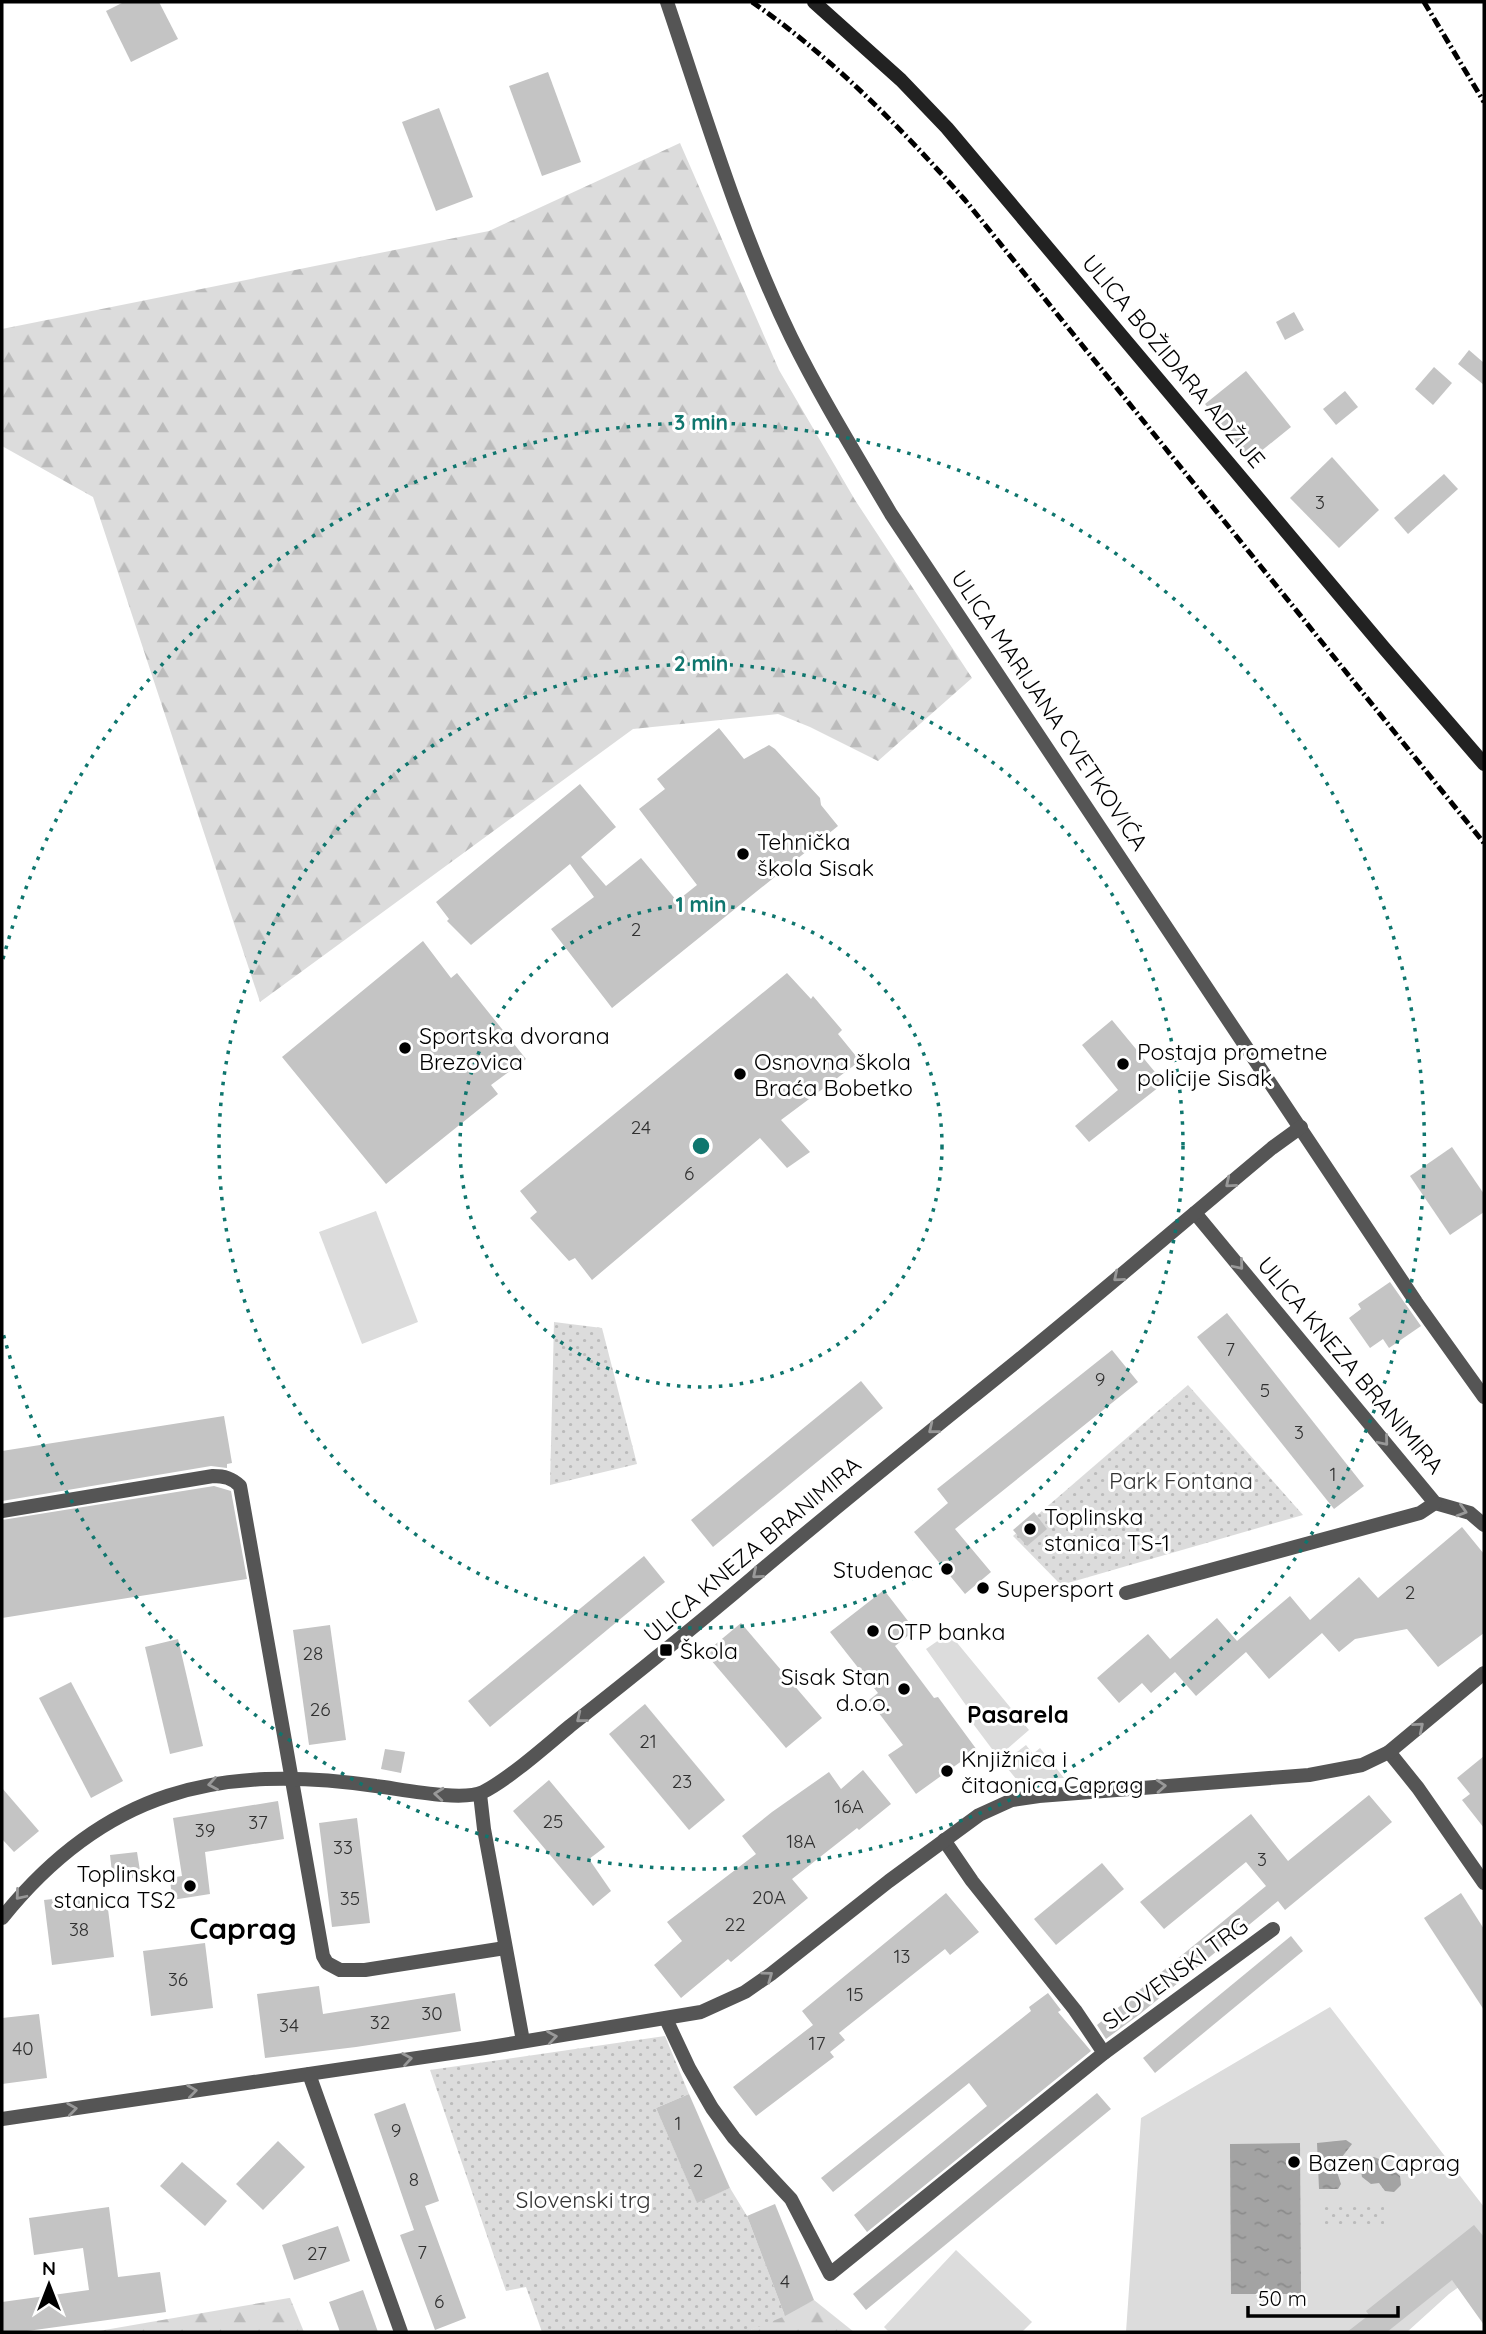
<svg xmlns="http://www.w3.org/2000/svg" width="1486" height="2334" font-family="Quicksand,sans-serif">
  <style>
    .green { fill: #dcdcdc }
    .forest { fill: url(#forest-firs) }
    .park { fill: url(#park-dots) }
    .water { fill: url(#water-ripples) }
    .building { fill: #c4c4c4 }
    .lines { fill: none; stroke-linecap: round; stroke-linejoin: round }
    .minor { stroke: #555; stroke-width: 14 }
    .secondary { stroke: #222; stroke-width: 14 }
    .rail { stroke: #000; stroke-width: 5; stroke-dasharray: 10 3.5 2 3.5; stroke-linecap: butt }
    .oneway { stroke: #999 }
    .ring { fill: none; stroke: #0f766e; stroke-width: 3.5; stroke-dasharray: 3.5 7 }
    .poi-dot { fill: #000; stroke: #fff; stroke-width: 2.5 }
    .labels { text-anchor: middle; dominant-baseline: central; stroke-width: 6; stroke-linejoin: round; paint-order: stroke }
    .number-label { font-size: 19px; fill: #313131 }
    .street-label { font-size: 23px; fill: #000; stroke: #fff }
    .poi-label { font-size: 23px; fill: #000; stroke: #fff; text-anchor: start }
    .park-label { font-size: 23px; fill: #333; stroke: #fff }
    .neighbourhood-label { font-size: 24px; font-weight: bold; fill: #000; stroke: #fff }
    .district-label { font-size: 30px; font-weight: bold; fill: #000; stroke: #fff }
    .centre { fill: #0f766e; stroke: #fff; stroke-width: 3.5 }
    .ring-label { font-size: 21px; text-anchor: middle; font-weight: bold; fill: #0f766e; stroke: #fff; stroke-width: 6; stroke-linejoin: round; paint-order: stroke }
  </style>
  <defs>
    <pattern id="forest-firs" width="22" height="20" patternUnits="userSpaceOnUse" patternTransform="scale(1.75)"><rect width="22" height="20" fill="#dcdcdc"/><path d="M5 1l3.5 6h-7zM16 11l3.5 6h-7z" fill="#bbb"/></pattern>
    <pattern id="park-dots" width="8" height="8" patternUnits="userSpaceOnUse" patternTransform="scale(1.75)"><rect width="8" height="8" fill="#dcdcdc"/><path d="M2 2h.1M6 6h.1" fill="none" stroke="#bbb" stroke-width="1.8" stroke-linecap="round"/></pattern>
    <pattern id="water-ripples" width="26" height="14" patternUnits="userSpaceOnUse" patternTransform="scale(1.75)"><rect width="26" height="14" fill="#a3a3a3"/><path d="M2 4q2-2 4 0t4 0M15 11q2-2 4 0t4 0" fill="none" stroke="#8b8b8b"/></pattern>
  </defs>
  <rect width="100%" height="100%" fill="#fff"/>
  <g class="green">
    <path d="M376,1211l42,111 -56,22 -43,-112z"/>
    <path d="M949,1633l80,97 -31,27 -27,-36 4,-3 -49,-69z"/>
    <path d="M1026,1745l7,9 7,-6 24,30 -47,2 -14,-17z"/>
    <path d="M1330,2007l154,200v62l-35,25 -42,38h-281l15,-214z"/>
    <path d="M956,2250l76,72 -10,10h-133l-5,-5z"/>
  </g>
  <g class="forest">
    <path d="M680,143l99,227 76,130 117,178 -94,83 -68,-34 -32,-13 -145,15 -373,273 -167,-505 -91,-51v-117l487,-98z"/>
    <path d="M290,2298l14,34h-211l196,-34z"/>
    <path d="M814,2300l40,32h-108z"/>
  </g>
  <g class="park">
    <path d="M554,1322l48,6 35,136 -87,21z"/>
    <path d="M1188,1385l115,130 -242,70 -48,-49z"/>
    <path d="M665,2036l24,58 -33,14 41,94 33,-14 17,28 38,100 -39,16h-204l-16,-45 -20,4 -76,-221z"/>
    <path d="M1384,2206v20l-59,1 -1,-20z"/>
  </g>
  <g class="water">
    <path d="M1346,2140l6,4 -17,22 6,18 -3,5h-19l-2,-46z"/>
    <path d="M1300,2143l1,151h-70l-1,-150z"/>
    <path d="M1374,2157l10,4 4,9h5l7,6 1,9 -7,7 -9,-1 -6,-8 -8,1 -9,-7 -2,-11 8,-8z"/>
  </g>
  <g class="building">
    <path d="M124,2h35l19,37 -47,23 -25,-51z"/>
    <path d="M548,72l33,90 -39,14 -33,-90z"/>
    <path d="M439,108l34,89 -37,14 -34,-89z"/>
    <path d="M1294,312l10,18 -19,10 -9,-18z"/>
    <path d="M1469,350l15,13v22l-26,-21z"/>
    <path d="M1434,367l18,16 -19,22 -18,-16z"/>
    <path d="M1246,371l45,56 -41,33 -45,-56z"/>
    <path d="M1345,391l13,16 -22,18 -13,-16z"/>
    <path d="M1332,457l47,53 -40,38 -49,-50z"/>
    <path d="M1444,474l14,15 -50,45 -14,-16z"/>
    <path d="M719,728l25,31 25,-14 6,4 45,49 1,7 17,21 -226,182 -61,-79 43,-32 -24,-33 -99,81 -24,-24 2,-2 -13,-17 144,-118 36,43 -35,30 25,29 35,-28 36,43 20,-16 -58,-76 26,-20 -8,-10z"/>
    <path d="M423,941l28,37 6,-5 69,86 -35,26 7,9 -112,90 -104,-127z"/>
    <path d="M787,973l24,26 2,-3 29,34 -4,4 22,27 -79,59 29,32 -23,16 -27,-30 -168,142 -17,-22 -6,3 -39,-43 7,-6 -17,-21z"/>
    <path d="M1112,1020l52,63 -75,59 -14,-16 43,-36 -36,-45z"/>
    <path d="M1452,1147l32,47v18l-34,23 -40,-59z"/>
    <path d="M1390,1282l31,44 -32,22 -6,-9 -13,9 -21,-30 12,-9 -3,-5z"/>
    <path d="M1227,1313l137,173 -30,23 -137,-172z"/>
    <path d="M1112,1350l26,32 -183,147 36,43 -26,22 -51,-62 34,-29 -11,-14z"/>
    <path d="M861,1381l22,27 -170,139 -22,-27z"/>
    <path d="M224,1416l8,47 -5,1v4l-16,-2 -209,35v-50z"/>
    <path d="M214,1486l17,5 16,88 -245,39v-98z"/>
    <path d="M1034,1512l13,17 -20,17 -14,-16z"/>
    <path d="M1462,1527l22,27v79l-46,34 -31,-38 -52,10 -16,13 -17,-19 -53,46 -23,-27 -50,44 -21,-24 -24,21 -9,-10 -23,20 -22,-25 51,-44 22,25 47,-41 20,23 53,-45 20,24 49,-43 19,21z"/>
    <path d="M644,1556l21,26 -175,145 -22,-26z"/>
    <path d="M884,1590l31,40 -20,16 39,52 4,-1 39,53 -61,44 -28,-39 15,-10 -34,-45 9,-7 -48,-61z"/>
    <path d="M741,1623l81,95 -36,30 -81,-95z"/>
    <path d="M330,1625l16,115 -37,5 -16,-115z"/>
    <path d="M178,1639l25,107 -33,8 -25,-107z"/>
    <path d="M71,1682l52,99 -32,17 -52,-100z"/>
    <path d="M645,1704l80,96 -36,30 -80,-96z"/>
    <path d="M385,1749l20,3 -4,21 -20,-4z"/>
    <path d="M1484,1756v72l-22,-28 8,-6 -13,-16z"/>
    <path d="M863,1770l28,34 -32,26 -2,-2 -65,51 16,19 -77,64 -3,-3 -47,39 -27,-33 28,-24 -15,-19 89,-68 -14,-18 30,-24 57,-40 12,17z"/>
    <path d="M549,1780l56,67 -16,12 22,32 -18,15 -80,-95z"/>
    <path d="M2,1788l37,43 -25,21 -12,-13z"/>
    <path d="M1369,1795l23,27 -107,88 -7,-9 -138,113 -34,25 -9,-14 169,-139 -20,-24 -82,67 -24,-27 111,-88 37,47z"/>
    <path d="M278,1801l6,38 -79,13 5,42 -38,6 -2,-22 12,-2 -9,-58z"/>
    <path d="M357,1818l13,105 -38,4 -13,-104z"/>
    <path d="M137,1852l4,25 -28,4 -3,-26z"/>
    <path d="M1102,1863l22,26 -68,56 -22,-26z"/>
    <path d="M106,1893l8,64 -62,8 -8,-65z"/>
    <path d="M946,1893l33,39 -29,23 -5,-6 -106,84 6,7 -15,12 4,5 -78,59 -23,-29 80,-62 -11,-14z"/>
    <path d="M1461,1893l23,36v81l-60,-92z"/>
    <path d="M1291,1936l12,15 -148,122 -12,-15z"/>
    <path d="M205,1943l8,65 -62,8 -8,-65z"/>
    <path d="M319,1986l4,28 132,-21 6,38 -105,16 -91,11 -8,-64z"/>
    <path d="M1048,1993l13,17 -3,2 33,39 -224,181 -13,-17 133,-109 -18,-23 -136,109 -12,-14 210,-167 -2,-4z"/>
    <path d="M39,2014l8,64 -45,6v-66z"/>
    <path d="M1097,2093l14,16 -245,201 -13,-16z"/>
    <path d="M689,2094l41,94 -33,15 -41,-95z"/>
    <path d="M405,2103l34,98 -14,5 41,112 -31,12 -35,-95 14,-5 -40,-116z"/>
    <path d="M278,2141l27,26 -42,43 -27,-26z"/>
    <path d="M182,2162l45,39 -22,25 -45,-40z"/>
    <path d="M775,2204l39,96 -29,16 -38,-100z"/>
    <path d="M109,2207l9,70 42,-5 6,40 -146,20h-18v-30l87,-12 -6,-42 -49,7 -5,-37z"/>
    <path d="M1474,2225l10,12v88l-32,-45 -65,52h-40l22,-17 -3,-4z"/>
    <path d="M338,2226l12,35 -56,19 -12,-35z"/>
    <path d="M363,2290l15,42h-38l-11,-30z"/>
  </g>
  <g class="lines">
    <g class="minor">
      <path d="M667,2c38,112 72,228 124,335 30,61 66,119 100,177l525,788 68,95"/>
      <path d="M1195,1213l240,290 35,10 14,12"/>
      <path d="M2,1511l211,-35c11,0 19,2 27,10l83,470 4,7 13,7h25l140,-22"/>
      <path d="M1126,1593l294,-80 15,-10"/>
      <path d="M1389,1752l29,36 66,95"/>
      <path d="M480,1794l4,35 39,212"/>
      <path d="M944,1840l28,41 103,129 29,43"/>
      <path d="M2,1918c102,-127 216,-155 374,-132 25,3 86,16 107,6 26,-13 64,-47 87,-66 61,-48 122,-97 181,-147 87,-74 176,-145 265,-217 86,-70 171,-143 256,-214l29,-21"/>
      <path d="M666,2019l23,49 23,40 22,30 57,61 39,75 274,-221 169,-124"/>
      <path d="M309,2074l92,258"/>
      <path d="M2,2119l483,-71 216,-36 44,-20 26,-18 118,-93 90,-66 33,-15 27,-4 270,-21 53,-10 27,-13 95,-79"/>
    </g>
    <path class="secondary" d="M814,2l87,78 46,48 437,520 100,116"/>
    <g class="rail">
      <path d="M752,2c81,56 148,125 213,198l519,643"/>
      <path d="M1424,2l60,100"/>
    </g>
  </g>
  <defs><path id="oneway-chevron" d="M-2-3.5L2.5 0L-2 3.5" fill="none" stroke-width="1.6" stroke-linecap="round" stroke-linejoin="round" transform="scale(1.75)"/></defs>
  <g class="oneway">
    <use href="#oneway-chevron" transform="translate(1230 1183) rotate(140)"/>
    <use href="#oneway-chevron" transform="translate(1239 1265) rotate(50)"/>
    <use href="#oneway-chevron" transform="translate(1118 1277) rotate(140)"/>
    <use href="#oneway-chevron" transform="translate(933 1429) rotate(141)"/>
    <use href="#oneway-chevron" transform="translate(1384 1441) rotate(50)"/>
    <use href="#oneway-chevron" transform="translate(1462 1511) rotate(17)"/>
    <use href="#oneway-chevron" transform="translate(757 1574) rotate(140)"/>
    <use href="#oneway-chevron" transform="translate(581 1718) rotate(141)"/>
    <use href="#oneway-chevron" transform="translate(1419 1727) rotate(-40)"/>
    <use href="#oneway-chevron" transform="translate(213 1784) rotate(170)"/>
    <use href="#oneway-chevron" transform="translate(1161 1786) rotate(-4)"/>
    <use href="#oneway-chevron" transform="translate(439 1794) rotate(-175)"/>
    <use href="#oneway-chevron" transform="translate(20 1895) rotate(130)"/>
    <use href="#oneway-chevron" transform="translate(768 1976) rotate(-36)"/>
    <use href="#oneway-chevron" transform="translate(552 2037) rotate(-9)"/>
    <use href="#oneway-chevron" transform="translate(407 2059) rotate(-9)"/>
    <use href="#oneway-chevron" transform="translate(192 2091) rotate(-8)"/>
    <use href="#oneway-chevron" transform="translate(72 2109) rotate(-8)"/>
  </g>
  <g class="ring">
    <circle cx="701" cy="1146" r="241"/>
    <circle cx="701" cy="1146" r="482"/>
    <path d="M3 959A723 723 0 1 1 3 1333"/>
  </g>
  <g class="poi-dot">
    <circle cx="743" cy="854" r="7"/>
    <circle cx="405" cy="1048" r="7"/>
    <circle cx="1123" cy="1064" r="7"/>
    <circle cx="740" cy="1074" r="7"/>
    <circle cx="1030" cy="1529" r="7"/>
    <circle cx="947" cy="1569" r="7"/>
    <circle cx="983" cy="1588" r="7"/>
    <circle cx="873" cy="1631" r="7"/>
    <rect x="659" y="1643" width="14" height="14" rx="3.5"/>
    <circle cx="904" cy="1689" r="7"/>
    <circle cx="947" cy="1771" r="7"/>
    <circle cx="190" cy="1886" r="7"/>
    <circle cx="1294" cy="2162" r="7"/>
  </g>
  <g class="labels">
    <g class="number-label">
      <text x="1320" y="502">3</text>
      <text x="636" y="929">2</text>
      <text x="641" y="1127">24</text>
      <text x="689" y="1173">6</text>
      <text x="1230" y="1349">7</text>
      <text x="1100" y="1379">9</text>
      <text x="1265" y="1390">5</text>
      <text x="1299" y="1432">3</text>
      <text x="1333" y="1474">1</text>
      <text x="1410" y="1592">2</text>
      <text x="313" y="1653">28</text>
      <text x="320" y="1709">26</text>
      <text x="648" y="1741">21</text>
      <text x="682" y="1781">23</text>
      <text x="849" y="1806">16A</text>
      <text x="553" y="1821">25</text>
      <text x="258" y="1822">37</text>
      <text x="205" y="1830">39</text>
      <text x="801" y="1841">18A</text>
      <text x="343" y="1847">33</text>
      <text x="1262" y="1859">3</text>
      <text x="769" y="1897">20A</text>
      <text x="350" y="1898">35</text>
      <text x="735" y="1924">22</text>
      <text x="79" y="1929">38</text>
      <text x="902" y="1956">13</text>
      <text x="178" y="1979">36</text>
      <text x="855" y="1994">15</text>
      <text x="432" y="2013">30</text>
      <text x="380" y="2022">32</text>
      <text x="289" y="2025">34</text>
      <text x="817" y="2043">17</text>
      <text x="23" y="2048">40</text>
      <text x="678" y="2123">1</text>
      <text x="396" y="2130">9</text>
      <text x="698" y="2170">2</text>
      <text x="414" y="2179">8</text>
      <text x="422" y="2252">7</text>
      <text x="317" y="2253">27</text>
      <text x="785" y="2281">4</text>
      <text x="439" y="2301">6</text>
    </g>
    <g class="street-label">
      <text transform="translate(1174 361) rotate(50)">ULICA BOŽIDARA ADŽIJE</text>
      <text transform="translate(1050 710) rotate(56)">ULICA MARIJANA CVETKOVIĆA</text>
      <text transform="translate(1351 1365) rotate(50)">ULICA KNEZA BRANIMIRA</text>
      <text transform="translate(752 1549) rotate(-40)">ULICA KNEZA BRANIMIRA</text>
      <text transform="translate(1175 1973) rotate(-36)">SLOVENSKI TRG</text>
    </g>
    <g class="poi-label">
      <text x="757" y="841">Tehnička<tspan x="757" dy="26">škola Sisak</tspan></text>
      <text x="419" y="1035">Sportska dvorana<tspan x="419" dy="26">Brezovica</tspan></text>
      <text x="1137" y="1051">Postaja prometne<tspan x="1137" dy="26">policije Sisak</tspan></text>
      <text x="754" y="1061">Osnovna škola<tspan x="754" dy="26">Braća Bobetko</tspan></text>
      <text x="1044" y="1516">Toplinska<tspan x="1044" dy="26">stanica TS-1</tspan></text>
      <text x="933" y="1569" text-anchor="end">Studenac</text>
      <text x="997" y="1588">Supersport</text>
      <text x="887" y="1631">OTP banka</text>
      <text x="680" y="1650">Škola</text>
      <text x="890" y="1676" text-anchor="end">Sisak Stan<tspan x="890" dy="26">d.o.o.</tspan></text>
      <text x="961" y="1758">Knjižnica i<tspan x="961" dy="26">čitaonica Caprag</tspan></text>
      <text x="176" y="1873" text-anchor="end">Toplinska<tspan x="176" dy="26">stanica TS2</tspan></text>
      <text x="1308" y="2162">Bazen Caprag</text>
    </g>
    <g class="park-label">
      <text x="1181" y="1480">Park Fontana</text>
      <text x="583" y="2199">Slovenski trg</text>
    </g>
    <g class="neighbourhood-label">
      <text x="1018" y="1714">Pasarela</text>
    </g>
    <g class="district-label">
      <text x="243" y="1928">Caprag</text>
    </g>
  </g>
  <circle cx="701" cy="1146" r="10" class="centre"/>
  <g class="ring-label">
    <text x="701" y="430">3 min</text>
    <text x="701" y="671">2 min</text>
    <text x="701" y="912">1 min</text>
  </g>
  <rect width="1486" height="2334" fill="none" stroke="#000000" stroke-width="7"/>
  <g transform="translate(49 2285)" stroke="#ffffff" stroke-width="5" paint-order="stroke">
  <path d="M0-5L12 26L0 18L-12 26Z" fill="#000000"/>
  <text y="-10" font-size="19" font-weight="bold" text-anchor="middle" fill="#000000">N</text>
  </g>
  <path d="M1248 2306v10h150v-10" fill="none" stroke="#000000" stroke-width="3.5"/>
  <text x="1258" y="2306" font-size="21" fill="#000000" stroke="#ffffff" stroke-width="5" paint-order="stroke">50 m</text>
</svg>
